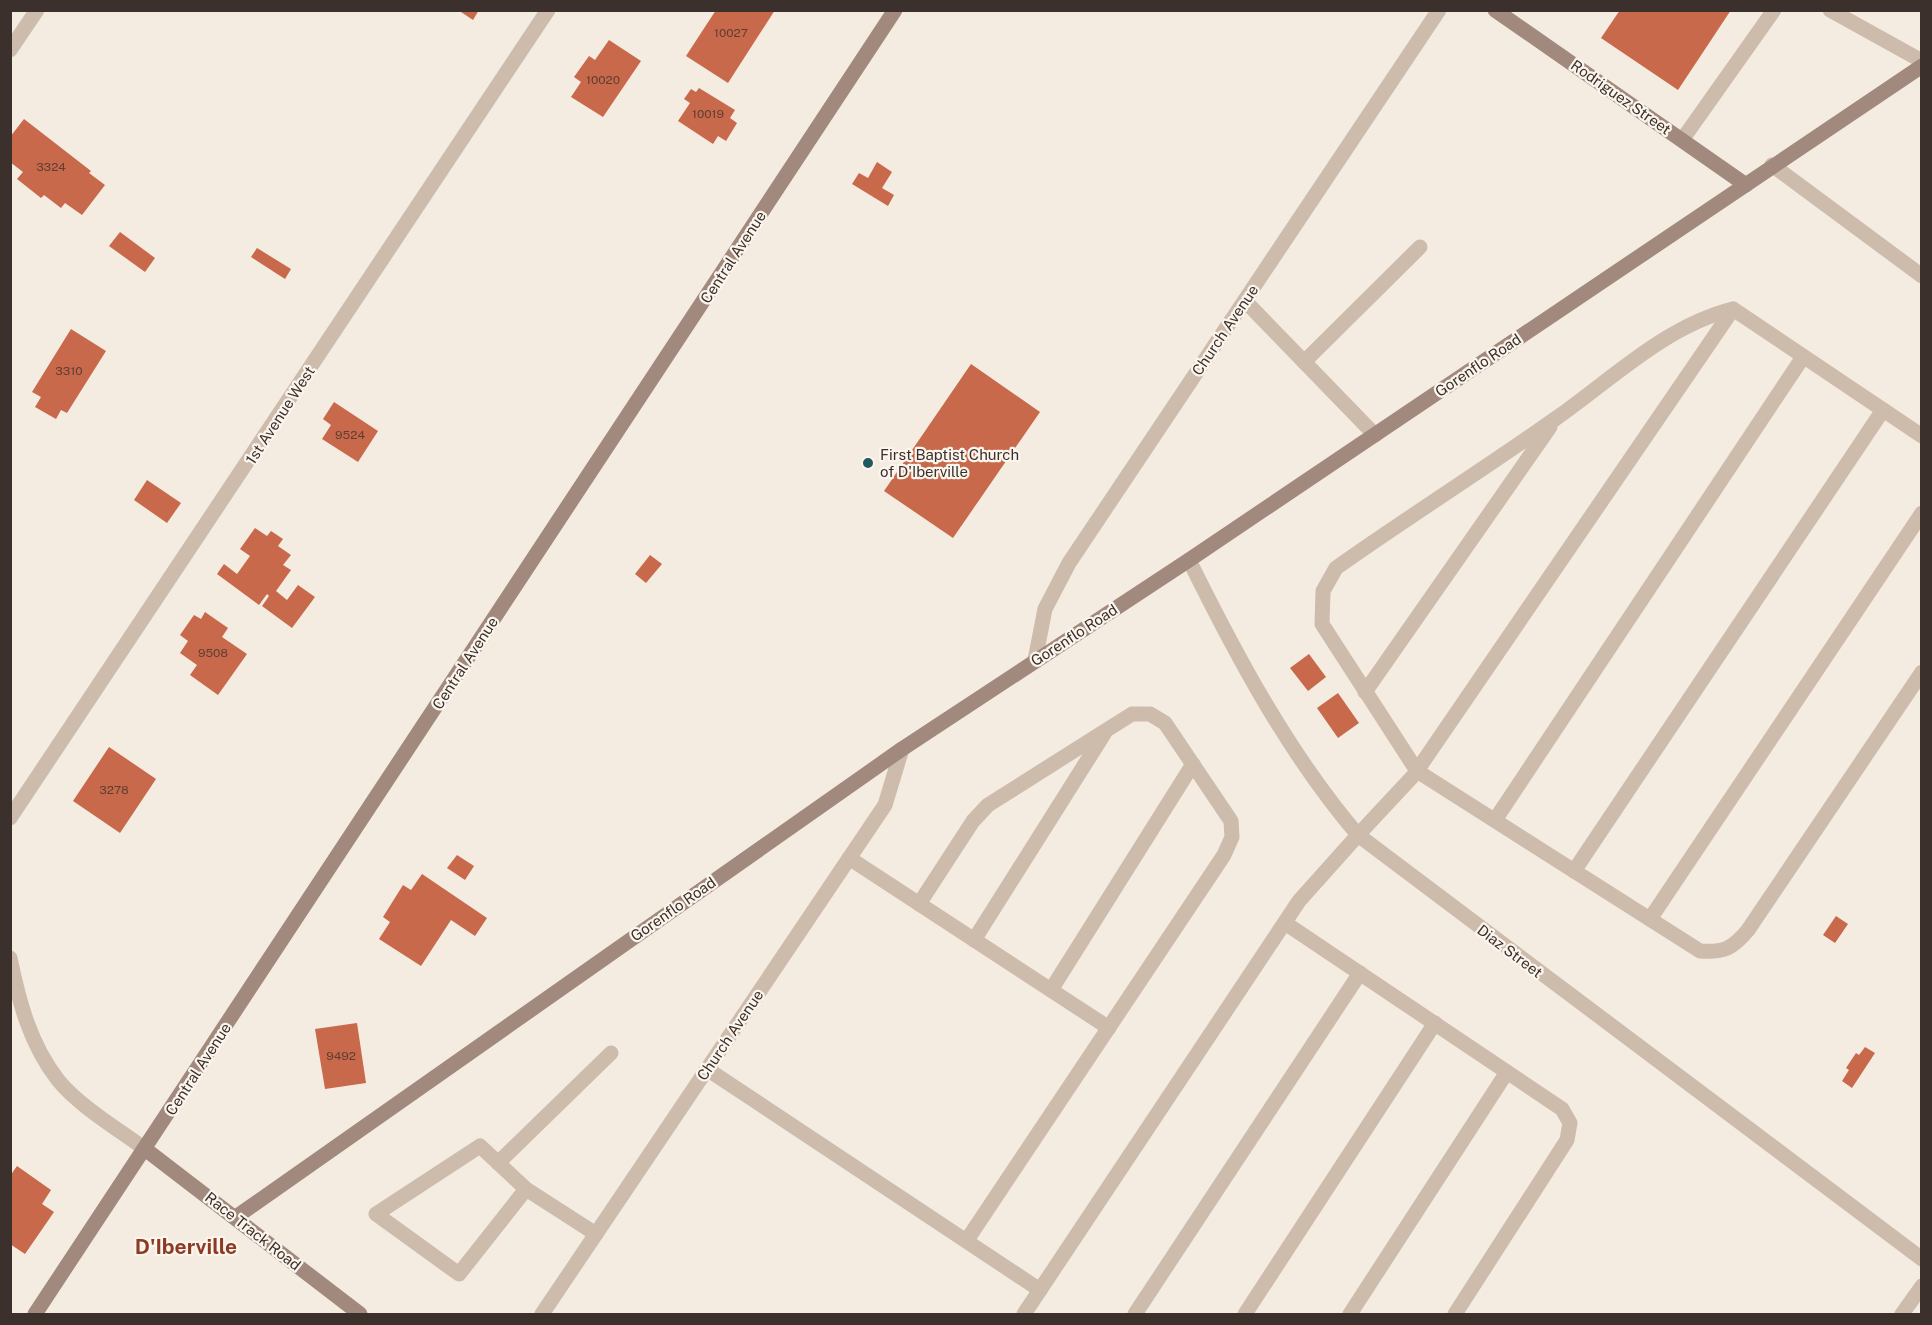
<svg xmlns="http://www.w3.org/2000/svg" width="1932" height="1325" font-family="'Public Sans',sans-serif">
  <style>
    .building { fill: #c8694b }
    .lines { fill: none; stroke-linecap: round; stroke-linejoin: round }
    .lane { stroke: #cdbbac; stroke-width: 15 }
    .street { stroke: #cdbbac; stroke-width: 15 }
    .secondary { stroke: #a18a7d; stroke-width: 15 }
    .poi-dot { fill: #1f5a5e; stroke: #fbf5ee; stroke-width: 2 }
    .labels { text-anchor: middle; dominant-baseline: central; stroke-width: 4.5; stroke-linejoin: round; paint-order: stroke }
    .number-label { font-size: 12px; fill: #5e3e33 }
    .street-label { font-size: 15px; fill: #3b302b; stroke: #fbf5ee }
    .poi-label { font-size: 15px; fill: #3b302b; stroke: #fbf5ee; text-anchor: start }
    .district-label { font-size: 21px; font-weight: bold; fill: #8c3b22; stroke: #fbf5ee }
  </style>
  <rect width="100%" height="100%" fill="#f4ebe1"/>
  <g class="building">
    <path d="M458,10h21l-6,10z"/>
    <path d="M716,10h59l-47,73 -42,-27z"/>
    <path d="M1620,10h111l-53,80 -77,-52z"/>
    <path d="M609,40l32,21 -38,56 -32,-20 10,-15 -7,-5 15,-21 6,4z"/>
    <path d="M699,88l36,22 -5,8 7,5 -11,18 -8,-5 -5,8 -35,-23 12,-18 -6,-4 7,-10 5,3z"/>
    <path d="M24,119l67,52 -2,2 16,12 -23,30 -17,-12 -4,5 -17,-13 -3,3 -24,-19 6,-7 -13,-10v-25z"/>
    <path d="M877,162l15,10 -10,16 12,7 -6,11 -36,-22 7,-11 9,5z"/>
    <path d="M120,232l35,26 -10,14 -36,-26z"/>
    <path d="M257,248l34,21 -6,10 -34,-22z"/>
    <path d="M71,329l35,22 -39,62 -6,-3 -5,9 -21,-12 6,-10 -9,-5z"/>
    <path d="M971,364l69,48 -87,126 -69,-47z"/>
    <path d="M334,402l44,29 -20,31 -36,-23 9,-14 -8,-6z"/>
    <path d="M147,480l34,23 -14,20 -33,-23z"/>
    <path d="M255,528l12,8 4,-5 12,8 -5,7 13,9 -8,10 8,5 -15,21 11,9 11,-15 17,12 -23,31 -30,-22 7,-10 -2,-2 -8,11 -42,-31 7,-10 13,10 13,-18 -10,-7z"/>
    <path d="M650,555l12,9 -16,19 -11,-9z"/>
    <path d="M205,612l23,16 -6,9 25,17 -29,41 -28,-20 7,-10 -17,-12 8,-12 -8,-6 14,-20 7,4z"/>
    <path d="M1309,654l17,23 -18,14 -18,-23z"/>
    <path d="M1338,693l21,30 -21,15 -21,-30z"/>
    <path d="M109,747l47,32 -36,54 -47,-32z"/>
    <path d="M457,855l17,11 -9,14 -18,-12z"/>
    <path d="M422,874l65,44 -12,18 -24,-16 -30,46 -42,-27 11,-17 -7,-5 20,-32 8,5z"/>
    <path d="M1836,916l12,8 -13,19 -12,-8z"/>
    <path d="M357,1023l9,60 -41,6 -10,-60z"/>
    <path d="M1865,1047l10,6 -23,35 -10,-7 7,-11 -3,-2 10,-15 3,2z"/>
    <path d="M17,1166l34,24 -9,14 12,8 -29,42 -15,-10v-68z"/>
  </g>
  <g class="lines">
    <g class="lane">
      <path d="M1830,10l92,51"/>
      <path d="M1682,140l92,-130"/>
      <path d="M1245,301l130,134"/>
      <path d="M1733,309c-68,17 -122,71 -178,110 -72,51 -147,98 -219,149l-13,23 -1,33 95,147 283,180c24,2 33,-3 48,-21l174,-258"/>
      <path d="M1304,362l116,-115"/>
      <path d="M1365,692l185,-265"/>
      <path d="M1495,820l308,-463"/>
      <path d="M1358,835l56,-60 319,-466 189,127"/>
      <path d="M849,858l260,170"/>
      <path d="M1574,871l309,-461"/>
      <path d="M919,904l54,-83 15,-16 144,-91h18l15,9 66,98 1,16 -8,18 -257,385"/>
      <path d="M1650,919l272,-406"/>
      <path d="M1285,923l277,186 8,14 -3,17 -112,174"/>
      <path d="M974,940l130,-206"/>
      <path d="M1051,990l142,-226"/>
      <path d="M707,1069l333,221"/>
      <path d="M498,1163l113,-110"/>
      <path d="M526,1189l-67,85 -83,-60 104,-68 46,43 70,45"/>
      <path d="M1135,1314l225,-341"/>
      <path d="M1245,1314l190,-291"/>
      <path d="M1350,1314l157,-242"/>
    </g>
    <g class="street">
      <path d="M10,50l27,-40"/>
      <path d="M1772,165l150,111"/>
      <path d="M1189,560c47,95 99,193 169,275l564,424"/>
      <path d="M1035,660l10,-51 24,-46 370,-553"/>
      <path d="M10,818l538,-808"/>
      <path d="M10,958c9,44 20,86 48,122 21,26 60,49 87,69"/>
      <path d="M542,1314l343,-509 17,-56"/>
      <path d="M1024,1314l275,-413 59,-66"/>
      <path d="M1902,1314l20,-28"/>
    </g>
    <g class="secondary">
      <path d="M1495,10l251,175"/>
      <path d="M145,1149l215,165"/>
      <path d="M236,1217l666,-468 287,-189 733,-494"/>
      <path d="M35,1314l860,-1304"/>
    </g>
  </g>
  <circle class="poi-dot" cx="868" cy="463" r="6"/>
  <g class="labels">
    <g class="number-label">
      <text x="731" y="33">10027</text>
      <text x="603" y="80">10020</text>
      <text x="708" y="114">10019</text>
      <text x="51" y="167">3324</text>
      <text x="69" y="371">3310</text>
      <text x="350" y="435">9524</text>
      <text x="213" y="653">9508</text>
      <text x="114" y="790">3278</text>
      <text x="341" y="1056">9492</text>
    </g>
    <g class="street-label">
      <text transform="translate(1621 97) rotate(35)">Rodriguez Street</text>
      <text transform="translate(733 257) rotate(-57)">Central Avenue</text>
      <text transform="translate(1225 330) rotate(-56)">Church Avenue</text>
      <text transform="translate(1478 365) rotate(-34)">Gorenflo Road</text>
      <text transform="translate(280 415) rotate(-57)">1st Avenue West</text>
      <text transform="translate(1074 635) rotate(-33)">Gorenflo Road</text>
      <text transform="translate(465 663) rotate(-57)">Central Avenue</text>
      <text transform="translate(673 909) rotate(-35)">Gorenflo Road</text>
      <text transform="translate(1510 951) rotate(37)">Diaz Street</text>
      <text transform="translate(730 1035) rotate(-56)">Church Avenue</text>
      <text transform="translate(198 1069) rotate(-57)">Central Avenue</text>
      <text transform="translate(253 1231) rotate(38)">Race Track Road</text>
    </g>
    <g class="poi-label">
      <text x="880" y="454">First Baptist Church<tspan x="880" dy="17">of D'Iberville</tspan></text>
    </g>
    <g class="district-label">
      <text x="186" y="1246">D'Iberville</text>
    </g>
  </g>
  <rect width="1932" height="1325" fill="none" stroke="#3b302b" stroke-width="24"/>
</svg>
